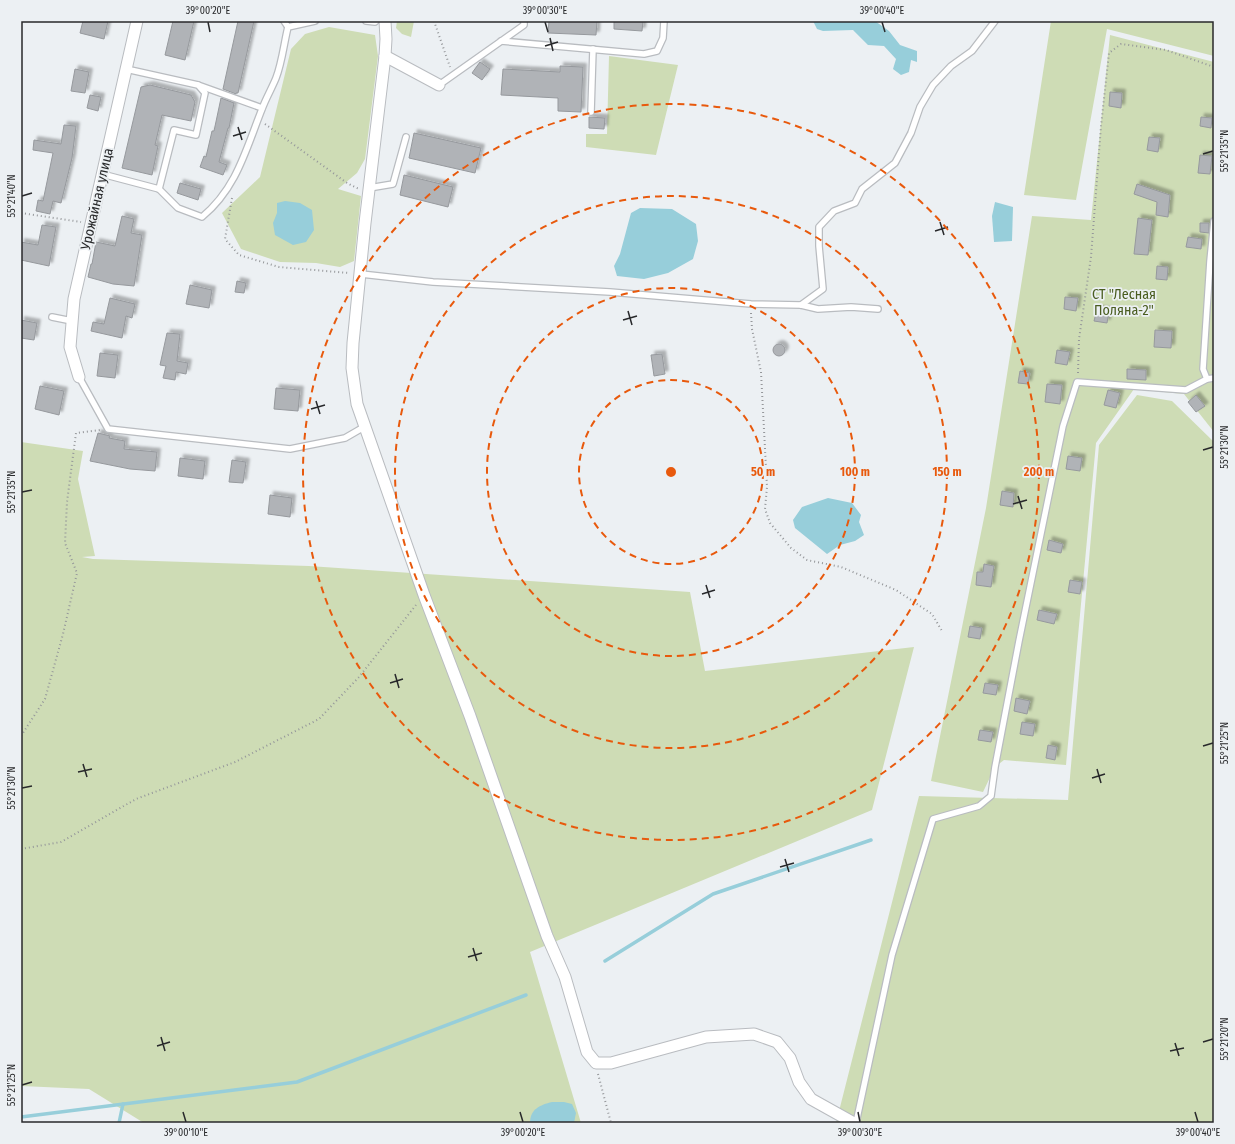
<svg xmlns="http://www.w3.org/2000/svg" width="1235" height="1144" font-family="'Fira Sans Condensed',sans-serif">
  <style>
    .green { fill: #cedcb5 }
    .water { fill: #97ceda }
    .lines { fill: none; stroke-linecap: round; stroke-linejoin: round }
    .stream { stroke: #97ceda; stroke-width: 3.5 }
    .building { fill: #b0b3b7; stroke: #96999d; filter: url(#shadow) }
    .lane-casing { stroke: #b9bcc0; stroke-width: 8 }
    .street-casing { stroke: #b9bcc0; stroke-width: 13 }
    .path { stroke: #95979a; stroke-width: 2; stroke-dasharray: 1 3; stroke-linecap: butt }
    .lane { stroke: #fff; stroke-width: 5.5 }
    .street { stroke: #fff; stroke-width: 11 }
    .ticks { fill: none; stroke: #28292b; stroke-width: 1.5 }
    .ring { fill: none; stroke: #e8590c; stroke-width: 2; stroke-dasharray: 7 5 }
    .labels { text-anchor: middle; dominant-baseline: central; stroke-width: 3.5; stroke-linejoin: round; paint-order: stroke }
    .street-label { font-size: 14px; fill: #28292b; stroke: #ecf0f3 }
    .park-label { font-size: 14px; fill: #4a5d20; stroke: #ecf0f3 }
    .centre { fill: #e8590c; stroke: #ecf0f3; stroke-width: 2 }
    .ring-label { font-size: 12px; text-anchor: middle; font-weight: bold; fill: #e8590c; stroke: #ecf0f3; stroke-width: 3.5; stroke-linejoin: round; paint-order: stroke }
    .neatline { fill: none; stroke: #28292b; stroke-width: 1.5 }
    .ticks-label { font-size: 10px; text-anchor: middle; fill: #28292b }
  </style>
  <defs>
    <filter id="shadow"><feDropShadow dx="3.5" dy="-3.5" stdDeviation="1" flood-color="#0004"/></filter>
  </defs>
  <rect width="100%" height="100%" fill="#ecf0f3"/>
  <g class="green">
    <path d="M397,21h17l-3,16 -9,-3 -6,-6z"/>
    <path d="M1051,21h163v35l-107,-27 -31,171 -52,-5z"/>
    <path d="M329,27l46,8 3,21 -13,103 -8,14 -19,16 23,7 -7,65 -14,6 -24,-4 -36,-1 -39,-13 -19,-36 38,-36 31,-128 14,-15z"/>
    <path d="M1110,35l104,27v370l-30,-38 -50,-5 -38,54 -30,322 -62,-5 -9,7 -12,25 -52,-11 55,-273 46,-292 59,4z"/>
    <path d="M609,56l69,9 -22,90 -70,-8v-13h21z"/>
    <path d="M1137,395l35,6 42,41v681h-378l83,-327 149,4 31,-355z"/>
    <path d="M21,442l62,9 -5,28 17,77 -13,1 11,2 216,7 381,26 15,79 209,-24 -42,163 -342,142 51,171h-437l-55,-34 -68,-3z"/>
  </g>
  <g class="water">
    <path d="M813,21h62l14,10 11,14 17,6v11l-6,-2 -2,12 -8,3 -8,-6 3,-10 -12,-13 -16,-1 -15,-15 -30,1 -6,-2z"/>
    <path d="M285,201l15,2 12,7 2,20 -8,12 -13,3 -18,-10 -2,-12 4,-10v-10z"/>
    <path d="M995,202l18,5 -1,34 -18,1 -2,-26z"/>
    <path d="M640,208l32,1 24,15 2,17 -5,18 -25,14 -24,6 -27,-3 -3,-10 6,-12 11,-41z"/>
    <path d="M828,498l24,5 9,12 -2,7 5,13 -9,6 -15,4 -13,9 -32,-26 -2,-8 9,-13z"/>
    <path d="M552,1102h12l8,2 4,9 -2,10h-44c0,-14 10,-18 22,-21z"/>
  </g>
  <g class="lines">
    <g class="stream">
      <path d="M605,961l108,-67 158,-54"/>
      <path d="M21,1117l276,-35 229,-87"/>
      <path d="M119,1123l4,-19"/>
    </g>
  </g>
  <g class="building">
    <path d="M83,21h25l-4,18 -24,-6z"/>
    <path d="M173,21h21l-9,39 -20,-5z"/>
    <path d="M238,21h16l-16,72h-2v1l-13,-5z"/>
    <path d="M549,21h48l-1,14 -48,-2z"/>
    <path d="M614,21h29l-1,10 -28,-2z"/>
    <path d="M480,62l10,7 -8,11 -10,-7z"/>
    <path d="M560,66l23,1 -2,45 -23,-1v-13l-57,-3 2,-26 57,3z"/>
    <path d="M75,69l14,3 -4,21 -14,-2z"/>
    <path d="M150,85l41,10 4,7 -4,19 -29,-6 -7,30 3,1 -6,29 -30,-7 19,-81z"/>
    <path d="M1110,92l12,1 -1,15 -12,-2z"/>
    <path d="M90,95l11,2 -3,14 -11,-3z"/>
    <path d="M221,98l13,5 -5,25h-1l-9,34 8,3 -4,10 -23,-8 4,-11 2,1 6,-26h2z"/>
    <path d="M589,117l16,1 -1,11 -15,-1z"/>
    <path d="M1201,117l11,1 -1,10 -11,-2z"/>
    <path d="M64,125l12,1 -4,32 -11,45 -8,-2 -3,13 -14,-3 2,-11 5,1 10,-48 -20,-3 1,-10 27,4z"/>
    <path d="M414,133l67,15 -6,25 -66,-15z"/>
    <path d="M1149,137l11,1 -2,14 -11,-2z"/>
    <path d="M1200,155l12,1 -2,18 -12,-1z"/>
    <path d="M404,175l49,12 -5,20 -48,-12z"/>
    <path d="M180,183l21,6 -3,11 -21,-7z"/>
    <path d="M1137,184l33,11 -2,22 -12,-2 1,-13 -23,-8z"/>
    <path d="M122,216l12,3 -3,14 11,2 -8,51 -21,-2 -25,-7 3,-13h1l4,-22 19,4z"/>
    <path d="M1138,218l14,2 -4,35 -14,-1z"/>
    <path d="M1200,223h9v10l-9,-1z"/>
    <path d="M42,225l14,2 -7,39 -28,-6v-18l17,3z"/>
    <path d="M1188,237l14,2 -1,10 -15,-2z"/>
    <path d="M1157,266l11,1 -1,13 -11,-1z"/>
    <path d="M237,281l9,2 -2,10 -9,-1z"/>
    <path d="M190,285l22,5 -3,18 -23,-4z"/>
    <path d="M1065,297l13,1 -2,13 -12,-2z"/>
    <path d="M110,298l25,6 -3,14 -6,-2 -4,22 -31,-7 2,-9 11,2z"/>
    <path d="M1097,309l12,2 -2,12 -13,-2z"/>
    <path d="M21,320l16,3 -3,17 -13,-2z"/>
    <path d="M1155,330l17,1 -1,17 -17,-1z"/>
    <path d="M167,333l13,1 -3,27 11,2 -2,11 -10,-2 -1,8 -12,-2 3,-12 -6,-1z"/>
    <circle cx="779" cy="350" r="6"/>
    <path d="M1057,350l13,2 -3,13 -12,-2z"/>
    <path d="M100,353l18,2 -3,23 -18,-2z"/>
    <path d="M662,354l3,20 -11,2 -3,-21z"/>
    <path d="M1127,369l19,1v10l-19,-1z"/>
    <path d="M1020,371l10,2 -2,11 -10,-1z"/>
    <path d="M1047,384l15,1 -2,19 -15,-2z"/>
    <path d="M40,386l24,5 -5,24 -24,-6z"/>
    <path d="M276,388l24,2 -2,21 -24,-2z"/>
    <path d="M1108,390l12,3 -4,15 -12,-3z"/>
    <path d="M1196,395l9,11 -9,6 -8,-10z"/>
    <path d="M98,433l12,3 -1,2 16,3 -1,8 33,3 -2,19 -25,-2 -40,-8z"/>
    <path d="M1068,456l14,2 -2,13 -14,-2z"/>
    <path d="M180,458l25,3 -2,18 -25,-3z"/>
    <path d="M232,460l14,2 -3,21 -14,-1z"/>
    <path d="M1002,491l12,2 -1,14 -13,-2z"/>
    <path d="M270,495l22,3 -2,19 -22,-3z"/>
    <path d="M1049,540l14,4 -2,9 -14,-3z"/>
    <path d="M984,564l10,2 -3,21 -15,-2 1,-13h6z"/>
    <path d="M1070,580l12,2 -2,12 -12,-2z"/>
    <path d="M1039,610l18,4 -3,10 -17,-4z"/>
    <path d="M970,626l12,2 -2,11 -12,-2z"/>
    <path d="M985,683l13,2 -2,10 -13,-2z"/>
    <path d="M1016,698l14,3 -3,13 -13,-3z"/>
    <path d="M1022,722l13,2 -2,12 -13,-2z"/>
    <path d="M980,730l13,2 -2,10 -13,-2z"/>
    <path d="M1048,745l9,2 -2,13 -9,-2z"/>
  </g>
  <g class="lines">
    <g class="lane-casing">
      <g id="lane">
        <path d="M284,21l4,6"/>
        <path d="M366,21l9,1 1,-1"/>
        <path d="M501,41l143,13 13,-3 6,-13 1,-17"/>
        <path d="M126,69l72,16 7,8 -9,42 -22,-5 -15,59"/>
        <path d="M198,85l64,23"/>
        <path d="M439,85l85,-60v-4"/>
        <path d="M591,112l2,-63"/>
        <path d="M102,174l57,15 19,19 24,9c35,-29 44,-68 60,-108 4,-11 10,-21 14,-31 6,-15 8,-35 12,-51l27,-6"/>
        <path d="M369,188l24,-4 13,-47"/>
        <path d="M361,274l72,8 177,10 141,12 50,1 17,4 33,-2 27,2"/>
        <path d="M801,305l22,-16 -4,-43v-19l15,-16 21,-8 7,-14 33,-26 16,-30 9,-26 13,-22 18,-19 21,-15 23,-30"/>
        <path d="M52,317l20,4"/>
        <path d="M79,377l29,52 182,20 55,-11 19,-11"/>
        <path d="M1207,379l-4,-10 7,-108 4,-40"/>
        <path d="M856,1123l36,-168 41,-136 46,-13 12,-10 4,-29 24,-126 44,-215 14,-44 109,8 21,-11 7,-1"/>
      </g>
    </g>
    <g class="street-casing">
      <g id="street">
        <path d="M385,21l1,18 -1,17 -20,167 -12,120 -1,25 5,36 67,191 46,121 77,220 18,41 22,75 9,11h15l95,-26 48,-3 23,8 13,16 9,24 12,17 43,24"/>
        <path d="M385,56l54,29"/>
        <path d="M79,377l-9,-30 4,-48 63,-278"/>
      </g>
    </g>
    <g class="path">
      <path d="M434,21l16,46"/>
      <path d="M265,124l82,59 12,6"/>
      <path d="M232,198l-7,41 14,16 40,12 70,6"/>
      <path d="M21,213l60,9"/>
      <path d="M751,313l1,16 9,43 6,115 -2,22 5,14 21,25 16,12 34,7 55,23 36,24 10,17"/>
      <path d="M1078,373l1,-34 12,-82 10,-131 8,-73 12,-9 45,6 48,17"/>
      <path d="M21,736l24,-37 18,-65 14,-61 -12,-30 2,-41 9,-69 24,-3"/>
      <path d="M21,849l40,-7 75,-43 99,-37 84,-43 40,-42 57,-72"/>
      <path d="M598,1074l13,49"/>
    </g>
    <use href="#lane" class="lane"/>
    <use href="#street" class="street"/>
  </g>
  <path class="ticks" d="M208,22l2,10M545,22l3,10M882,22l3,10M550,38l3,13M545,46l13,-4M238,127l4,13M233,136l13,-4M1203,154l10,-3M22,196l10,-3M940,222l4,13M935,231l13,-4M628,311l4,14M623,320l14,-4M316,401l4,13M311,409l14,-4M1203,450l10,-3M22,492l10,-2M1018,496l4,13M1013,504l14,-4M706,585l4,13M702,594l13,-4M395,674l4,14M390,683l13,-4M1203,746l10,-3M83,764l4,13M1097,769l4,14M78,772l14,-3M1092,778l13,-4M22,788l10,-2M785,859l4,13M780,867l14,-4M473,948l4,13M468,957l14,-4M161,1037l4,14M1203,1042l10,-3M1175,1043l4,13M157,1046l13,-4M1170,1051l14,-3M22,1085l10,-3M183,1112l3,10M520,1112l3,10M858,1112l2,10M1195,1112l3,10"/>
  <g class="ring">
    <circle cx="671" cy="472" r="92"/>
    <circle cx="671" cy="472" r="184"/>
    <circle cx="671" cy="472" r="276"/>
    <circle cx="671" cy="472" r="368"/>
  </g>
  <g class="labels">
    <g class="street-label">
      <text transform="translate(97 199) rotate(-77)">Урожайная улица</text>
    </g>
    <g class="park-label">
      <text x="1124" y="294">СТ "Лесная<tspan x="1124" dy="16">Поляна-2"</tspan></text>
    </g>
  </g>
  <circle cx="671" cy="472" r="6" class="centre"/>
  <g class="ring-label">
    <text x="763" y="476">50 m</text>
    <text x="855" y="476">100 m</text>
    <text x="947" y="476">150 m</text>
    <text x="1039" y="476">200 m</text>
  </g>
  <rect width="1235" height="1144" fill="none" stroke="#ecf0f3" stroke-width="44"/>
  <rect x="22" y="22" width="1191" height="1100" class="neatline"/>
  <g class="ticks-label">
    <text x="208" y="14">39°00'20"E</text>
    <text x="545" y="14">39°00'30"E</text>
    <text x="882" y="14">39°00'40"E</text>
    <text transform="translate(1224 151) rotate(-90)" y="4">55°21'35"N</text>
    <text transform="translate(11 196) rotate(-90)" y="4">55°21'40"N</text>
    <text transform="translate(1224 447) rotate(-90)" y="4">55°21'30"N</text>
    <text transform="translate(11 492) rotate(-90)" y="4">55°21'35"N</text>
    <text transform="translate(1224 743) rotate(-90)" y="4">55°21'25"N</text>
    <text transform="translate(11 788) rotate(-90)" y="4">55°21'30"N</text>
    <text transform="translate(1224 1039) rotate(-90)" y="4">55°21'20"N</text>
    <text transform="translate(11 1085) rotate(-90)" y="4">55°21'25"N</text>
    <text x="186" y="1136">39°00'10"E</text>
    <text x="523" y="1136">39°00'20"E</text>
    <text x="860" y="1136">39°00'30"E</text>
    <text x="1198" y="1136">39°00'40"E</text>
  </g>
</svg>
